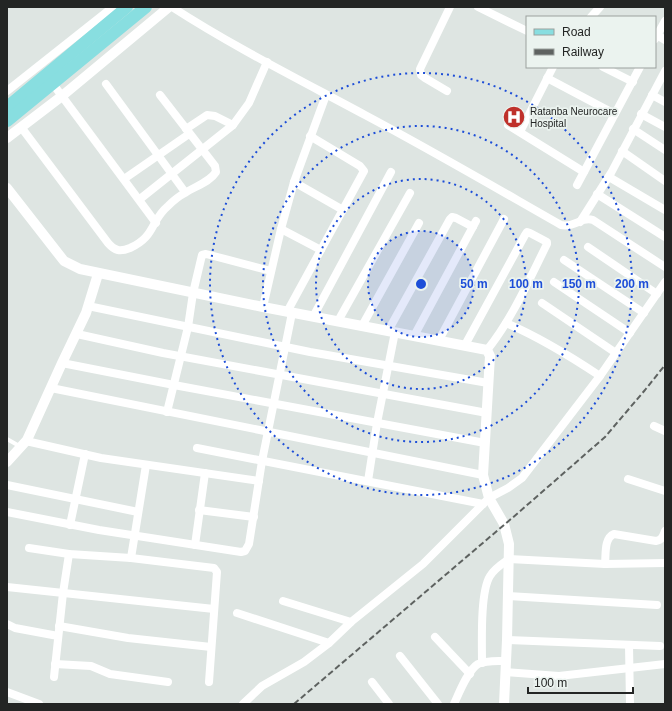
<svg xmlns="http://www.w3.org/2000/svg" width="672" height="711" font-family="Helvetica,sans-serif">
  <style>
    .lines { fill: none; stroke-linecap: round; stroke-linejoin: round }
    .service { stroke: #fff; stroke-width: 4 }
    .minor { stroke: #fff; stroke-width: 8 }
    .tertiary { stroke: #fff; stroke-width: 10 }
    .primary { stroke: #88dee0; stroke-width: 12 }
    .rail { stroke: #5e6260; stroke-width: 2; stroke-dasharray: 6 3; stroke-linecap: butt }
    .ring { fill: none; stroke: #1d4ed8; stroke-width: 2; stroke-dasharray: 2 4 }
    .labels { text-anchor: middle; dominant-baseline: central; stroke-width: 3.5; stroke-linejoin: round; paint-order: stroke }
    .poi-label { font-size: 10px; fill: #232524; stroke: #ebf3ef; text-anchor: start }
    .centre { fill: #1d4ed8; stroke: #ebf3ef; stroke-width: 2 }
    .ring-label { font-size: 12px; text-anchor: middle; font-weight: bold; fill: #1d4ed8; stroke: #ebf3ef; stroke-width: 3.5; stroke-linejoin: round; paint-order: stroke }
  </style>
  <rect width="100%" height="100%" fill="#dee5e2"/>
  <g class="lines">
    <path class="service" d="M7,439l14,8"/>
    <g class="minor">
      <path d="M172,7c62,40 128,73 193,108 66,35 131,73 196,110 15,3 20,-9 32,-5l72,47"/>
      <path d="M478,7l49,24"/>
      <path d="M591,17l9,-10"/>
      <path d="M657,35l8,5"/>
      <path d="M655,39l10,-18"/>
      <path d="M603,67l30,15"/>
      <path d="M547,78l68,36"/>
      <path d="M53,84l103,139"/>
      <path d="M106,84l79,108"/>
      <path d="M7,91l106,-84"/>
      <path d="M447,91l-22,-13 -4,-3 -1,-6 30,-62"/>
      <path d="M652,95l13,7"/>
      <path d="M641,114l24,13"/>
      <path d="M508,125l76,47"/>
      <path d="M21,127l87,116c7,8 12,9 22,5 26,-12 20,-27 38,-42 5,-5 11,-10 17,-13 10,-7 24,-10 31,-21l-1,-6 -55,-71"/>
      <path d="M186,129l21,-14 8,1 18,9"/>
      <path d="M633,129l32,21"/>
      <path d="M520,132l33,-65"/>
      <path d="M622,151l43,30"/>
      <path d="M609,177l56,33"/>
      <path d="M124,179l65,-45"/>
      <path d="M294,182l49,28"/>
      <path d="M577,185l63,-118"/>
      <path d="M597,194l68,43"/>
      <path d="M140,199l93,-74 16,-22 18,-41"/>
      <path d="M580,222l31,-49 54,-102"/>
      <path d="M281,229l40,21"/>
      <path d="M588,247l69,47"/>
      <path d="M564,260l80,53"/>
      <path d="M554,282l76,51"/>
      <path d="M542,303l74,50"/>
      <path d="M88,306l222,46 178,31"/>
      <path d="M263,307l18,-78 13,-47 32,-87"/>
      <path d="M287,312l77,-141 -4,-5 -50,-30"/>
      <path d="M313,317l78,-145"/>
      <path d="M338,321l72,-128"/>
      <path d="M506,323c33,14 64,33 94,53"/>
      <path d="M362,326l57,-103"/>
      <path d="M388,331l62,-112 2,-2 4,1 17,9"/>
      <path d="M77,334l86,19 324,60"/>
      <path d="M414,336l62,-115"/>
      <path d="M439,340l65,-121"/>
      <path d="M465,345l60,-110 2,-3 3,1 17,9v2c-18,36 -35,75 -60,106"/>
      <path d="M62,363l112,22 311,58"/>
      <path d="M51,388l432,87"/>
      <path d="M167,412l21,-85 5,-34 9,-38 4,-1 65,17"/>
      <path d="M654,426l11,5"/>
      <path d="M26,441l75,17 158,23"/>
      <path d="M197,448l286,56"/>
      <path d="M628,479l37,12"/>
      <path d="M368,481l9,-58 18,-91"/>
      <path d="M7,485l131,27"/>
      <path d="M199,510l55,7"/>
      <path d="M7,512l92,18 142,22 4,-1 4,-7 13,-83 30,-148"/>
      <path d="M70,525l15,-71"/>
      <path d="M195,545l10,-72"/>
      <path d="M29,548l40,6 62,4 83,10 3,4 -8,110"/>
      <path d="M131,558l15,-93"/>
      <path d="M605,564c1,-10 -1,-26 9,-30l42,7c6,-1 7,-5 9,-10"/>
      <path d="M7,587l207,22"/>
      <path d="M508,596l149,9"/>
      <path d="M283,601l68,21"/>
      <path d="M237,613l92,30"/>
      <path d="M7,624l8,4 43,8"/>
      <path d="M59,626l69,12 83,9"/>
      <path d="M435,637l35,37"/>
      <path d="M507,640l153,6"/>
      <path d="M629,645l1,59"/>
      <path d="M400,656l38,48"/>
      <path d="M482,663c0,-21 -2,-71 8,-87 5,-8 12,-12 19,-17l96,5 60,-1"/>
      <path d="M55,664l36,2 19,8 58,8"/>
      <path d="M506,672l53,4 106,-12"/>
      <path d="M54,677l9,-84 6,-39"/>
      <path d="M372,682l17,22"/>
      <path d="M7,692l32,12"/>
      <path d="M243,704l19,-18 42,-24 25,-19 22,-21 72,-58 66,-66 19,-10 14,-10 78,-102 65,-94"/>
      <path d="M454,704c5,-11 14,-34 24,-40 8,-4 20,-3 28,-3"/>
    </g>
    <g class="tertiary">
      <path d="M7,138l55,-42 107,-89"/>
      <path d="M7,188l57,73 16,8 183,38 224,43 3,6 -7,119 6,23 15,26 5,20 -2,96 -3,64"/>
      <path d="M7,462l20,-22 35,-77 24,-50 12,-39"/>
    </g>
    <g class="primary">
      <path d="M7,107l120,-100"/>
      <path d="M7,121l139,-114"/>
    </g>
    <path class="rail" d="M294,704l224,-191 87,-76 40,-47 20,-25"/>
  </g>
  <circle cx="421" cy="284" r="53" fill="#1d4ed8" fill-opacity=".12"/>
  <g class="ring">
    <circle cx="421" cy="284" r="53"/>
    <circle cx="421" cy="284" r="105"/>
    <circle cx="421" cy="284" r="158"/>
    <circle cx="421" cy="284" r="211"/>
  </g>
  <defs>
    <g id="hospital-disc" transform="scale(1.15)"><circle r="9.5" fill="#bf312b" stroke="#ebf3ef"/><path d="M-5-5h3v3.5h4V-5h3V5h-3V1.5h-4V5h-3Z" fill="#fff"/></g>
  </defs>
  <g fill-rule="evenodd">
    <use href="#hospital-disc" x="514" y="117"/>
  </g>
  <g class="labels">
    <g class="poi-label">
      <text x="530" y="111">Ratanba Neurocare<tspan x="530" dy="12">Hospital</tspan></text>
    </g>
  </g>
  <circle cx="421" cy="284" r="6" class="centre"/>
  <g class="ring-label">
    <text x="474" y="288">50 m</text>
    <text x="526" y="288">100 m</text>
    <text x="579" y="288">150 m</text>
    <text x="632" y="288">200 m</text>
  </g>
  <rect width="672" height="711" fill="none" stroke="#232524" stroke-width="16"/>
  <rect x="526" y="16" width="130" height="52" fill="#ebf3ef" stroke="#9ba19e"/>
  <rect x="534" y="29" width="20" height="6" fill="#88dee0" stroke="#9ba19e"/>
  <text x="562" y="36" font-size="12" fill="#232524">Road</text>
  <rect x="534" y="49" width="20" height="6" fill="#5e6260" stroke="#9ba19e"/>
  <text x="562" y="56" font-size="12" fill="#232524">Railway</text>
  <path d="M528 687v6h105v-6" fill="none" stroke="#232524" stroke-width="2"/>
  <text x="534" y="687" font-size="12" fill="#232524" stroke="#ebf3ef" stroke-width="3" paint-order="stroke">100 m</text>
</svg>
